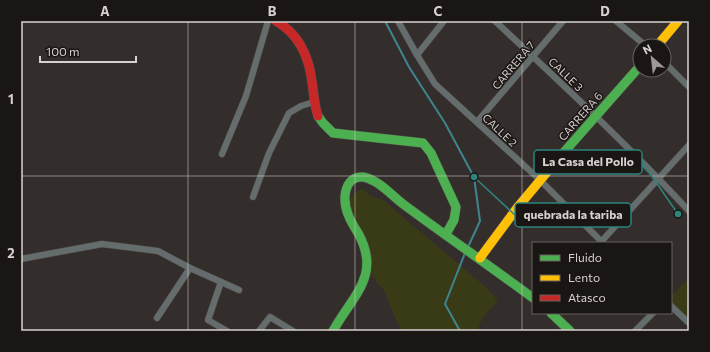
<svg xmlns="http://www.w3.org/2000/svg" width="710" height="352" font-family="Commissioner,sans-serif">
  <style>
    .green { fill: #393b16 }
    .lines { fill: none; stroke-linecap: round; stroke-linejoin: round }
    .stream { stroke: #3e858e; stroke-width: 2 }
    .street-casing { stroke: #504b4a; stroke-width: 7 }
    .fast-casing { stroke: #504b4a; stroke-width: 10 }
    .slow-casing { stroke: #504b4a; stroke-width: 10 }
    .jam-casing { stroke: #504b4a; stroke-width: 10 }
    .street { stroke: #656d6c; stroke-width: 6 }
    .fast { stroke: #4caf50; stroke-width: 9 }
    .slow { stroke: #ffc107; stroke-width: 9 }
    .jam { stroke: #c62828; stroke-width: 9 }
    .grid { fill: none; stroke: #d8d1cf; stroke-width: 1; stroke-opacity: 0.55 }
    .labels { text-anchor: middle; dominant-baseline: central; stroke-width: 3; stroke-linejoin: round; paint-order: stroke }
    .street-label { font-size: 11px; fill: #d8d1cf; stroke: #1a1614 }
    .leader { fill: none; stroke: #2d847d; stroke-width: 1.5 }
    .callout-dot { fill: #2d847d; stroke: #1a1614; stroke-width: 1.5 }
    .callout { fill: #1a1614; stroke: #2d847d; stroke-width: 1.5 }
    .callout-label { font-size: 12px; text-anchor: middle; font-weight: bold; fill: #d8d1cf }
    .neatline { fill: none; stroke: #d8d1cf; stroke-width: 1.5 }
    .grid-label { font-size: 13px; text-anchor: middle; font-weight: bold; fill: #d8d1cf }
  </style>
  <rect width="100%" height="100%" fill="#332d2c"/>
  <g class="green">
    <path d="M363,189l9,8 11,3 105,89 10,12 -15,16 -6,14h-75l-9,-18 -8,-21 -14,-17 -3,-29 -20,-42c3,-9 6,-12 15,-15z"/>
    <path d="M689,278v45l-18,-17v-10z"/>
  </g>
  <g class="lines">
    <g class="stream">
      <path d="M385,21l24,46 36,56 29,54 6,44 -12,26"/>
      <path d="M460,331l-15,-27 20,-51"/>
    </g>
    <g class="street-casing">
      <g id="street">
        <path d="M398,21l19,34 18,29 105,96 63,63"/>
        <path d="M495,21c66,62 132,123 194,190"/>
        <path d="M616,21l30,25"/>
        <path d="M417,55l27,-34"/>
        <path d="M664,62l25,25"/>
        <path d="M477,122l86,-101"/>
        <path d="M222,154l24,-58 22,-75"/>
        <path d="M253,197l16,-44 20,-40 12,-7 13,-4"/>
        <path d="M600,243l89,-98"/>
        <path d="M21,259l81,-15 56,7 32,17 49,22"/>
        <path d="M221,282l-13,38 19,11"/>
        <path d="M671,306l18,17"/>
        <path d="M157,318l33,-50"/>
        <path d="M259,331l11,-14 23,14"/>
        <path d="M635,331l18,-18"/>
      </g>
    </g>
    <g class="fast-casing">
      <g id="fast">
        <path d="M318,116l5,7 10,10 90,10 8,10 25,54 -2,13 -8,14"/>
        <path d="M558,159l82,-93"/>
        <path d="M551,313l19,18"/>
        <path d="M333,331c19,-35 49,-55 25,-98 -7,-11 -14,-23 -13,-37 1,-10 6,-20 18,-19 16,3 28,18 40,27 43,32 87,62 130,94"/>
      </g>
    </g>
    <g class="slow-casing">
      <g id="slow">
        <path d="M657,46l21,-25"/>
        <path d="M480,258l37,-50 41,-49"/>
      </g>
    </g>
    <g class="jam-casing">
      <path id="jam" d="M276,21c23,13 33,36 36,61 2,12 2,23 6,34"/>
    </g>
    <use href="#street" class="street"/>
    <use href="#fast" class="fast"/>
    <use href="#slow" class="slow"/>
    <use href="#jam" class="jam"/>
  </g>
  <path class="grid" d="M188,21v310M355,21v310M522,21v310M21,176h668"/>
  <g class="labels">
    <g class="street-label">
      <text transform="translate(513 65) rotate(-50)">CARRERA 7</text>
      <text transform="translate(566 74) rotate(44)">CALLE 3</text>
      <text transform="translate(580 116) rotate(-49)">CARRERA 6</text>
      <text transform="translate(500 130) rotate(43)">CALLE 2</text>
    </g>
  </g>
  <path class="leader" d="M678 214L642 162M474 177L515 215"/>
  <g class="callout-dot">
    <circle cx="678" cy="214" r="4"/>
    <circle cx="474" cy="177" r="4"/>
  </g>
  <g class="callout">
    <rect x="534" y="150" width="108" height="24" rx="4"/>
    <rect x="515" y="203" width="116" height="24" rx="4"/>
  </g>
  <g class="callout-label">
    <text x="588" y="166">La Casa del Pollo</text>
    <text x="573" y="219">quebrada la tariba</text>
  </g>
  <rect width="710" height="352" fill="none" stroke="#1a1614" stroke-width="44"/>
  <rect x="532" y="242" width="140" height="72" fill="#1a1614" stroke="#66615f"/>
  <rect x="540" y="255" width="20" height="6" fill="#4caf50" stroke="#66615f"/>
  <text x="568" y="262" font-size="12" fill="#d8d1cf">Fluido</text>
  <rect x="540" y="275" width="20" height="6" fill="#ffc107" stroke="#66615f"/>
  <text x="568" y="282" font-size="12" fill="#d8d1cf">Lento</text>
  <rect x="540" y="295" width="20" height="6" fill="#c62828" stroke="#66615f"/>
  <text x="568" y="302" font-size="12" fill="#d8d1cf">Atasco</text>
  <g transform="translate(652 58) rotate(332)"><circle r="19" fill="#1a1614" stroke="#66615f"/>
  <path d="M0-3L7 15L0 10L-7 15Z" fill="#9e9896"/>
  <text y="-6" font-size="11" font-weight="bold" text-anchor="middle" fill="#d8d1cf">N</text>
  </g>
  <path d="M40 56v6h96v-6" fill="none" stroke="#d8d1cf" stroke-width="2"/>
  <text x="46" y="56" font-size="12" fill="#d8d1cf" stroke="#1a1614" stroke-width="3" paint-order="stroke">100 m</text>
  <rect x="22" y="22" width="666" height="308" class="neatline"/>
  <g class="grid-label">
    <text x="105" y="16">A</text>
    <text x="272" y="16">B</text>
    <text x="438" y="16">C</text>
    <text x="605" y="16">D</text>
    <text x="11" y="104">1</text>
    <text x="11" y="258">2</text>
  </g>
</svg>
